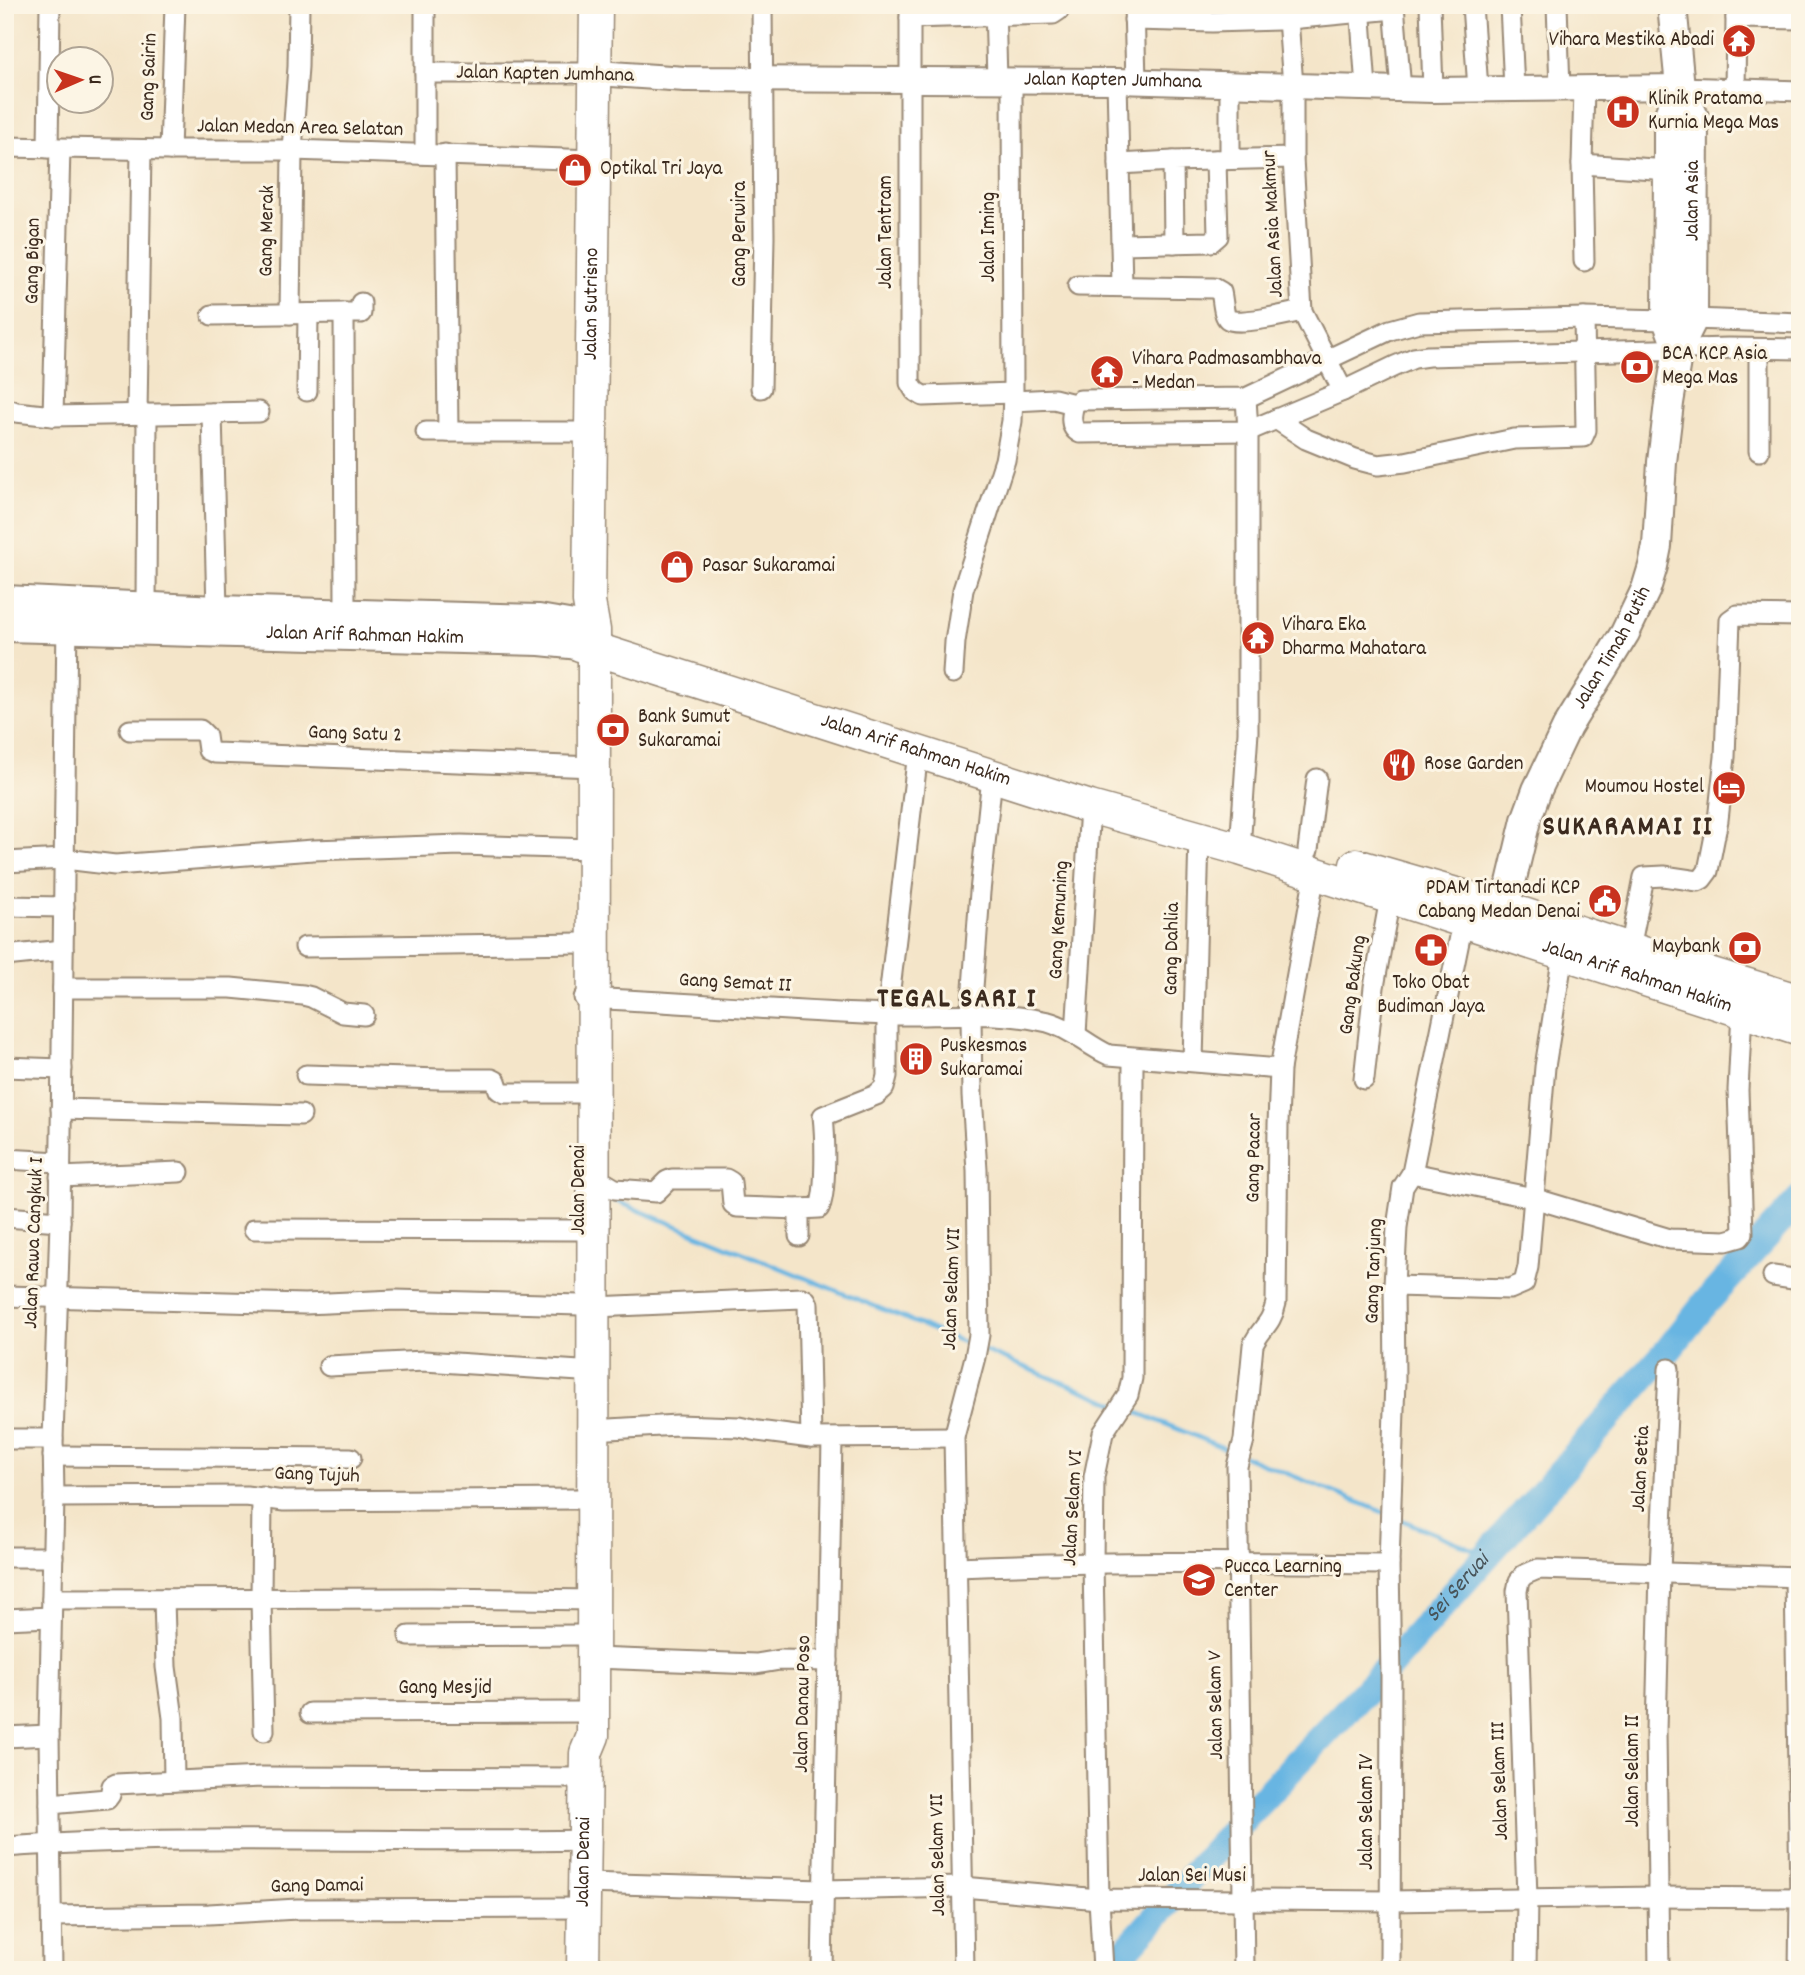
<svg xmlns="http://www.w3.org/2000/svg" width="1805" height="1975" font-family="Dekko,sans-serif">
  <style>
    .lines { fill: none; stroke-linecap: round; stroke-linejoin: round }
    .stream { stroke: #68b5e2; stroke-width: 4.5 }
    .river { stroke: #68b5e2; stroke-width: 28 }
    .minor-casing { stroke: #988874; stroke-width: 23 }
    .tertiary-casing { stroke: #988874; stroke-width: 28 }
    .secondary-casing { stroke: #988874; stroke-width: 32 }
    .primary-casing { stroke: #988874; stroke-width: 35 }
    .minor { stroke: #fff; stroke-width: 19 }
    .tertiary { stroke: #fff; stroke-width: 24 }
    .secondary { stroke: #fff; stroke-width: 28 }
    .primary { stroke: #fff; stroke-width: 32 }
    .labels { text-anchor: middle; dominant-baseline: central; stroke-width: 6; stroke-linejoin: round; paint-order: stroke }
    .poi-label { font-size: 21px; fill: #3b2a1e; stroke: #fcf5e5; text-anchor: start }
    .street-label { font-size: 21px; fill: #3b2a1e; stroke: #fcf5e5 }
    .water-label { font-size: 23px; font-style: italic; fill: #485459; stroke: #fcf5e5 }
    .district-label { font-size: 28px; font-weight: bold; letter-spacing: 2px; fill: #3b2a1e; stroke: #fcf5e5 }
  </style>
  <rect width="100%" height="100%" fill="#fcf5e5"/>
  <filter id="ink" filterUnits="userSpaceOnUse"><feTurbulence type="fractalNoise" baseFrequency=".0143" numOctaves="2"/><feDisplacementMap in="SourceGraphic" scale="14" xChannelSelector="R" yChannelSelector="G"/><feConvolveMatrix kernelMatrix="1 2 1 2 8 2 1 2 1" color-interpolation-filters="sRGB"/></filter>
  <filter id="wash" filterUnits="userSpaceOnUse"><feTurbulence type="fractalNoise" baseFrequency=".00686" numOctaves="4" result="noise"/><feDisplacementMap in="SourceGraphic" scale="28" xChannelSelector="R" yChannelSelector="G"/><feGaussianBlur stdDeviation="1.57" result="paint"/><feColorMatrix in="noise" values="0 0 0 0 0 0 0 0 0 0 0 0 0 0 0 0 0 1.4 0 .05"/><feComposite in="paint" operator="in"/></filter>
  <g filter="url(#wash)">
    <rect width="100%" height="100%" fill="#f4e5c9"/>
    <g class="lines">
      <g class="stream">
        <path d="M611,1199l359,146"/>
        <path d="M982,1350l134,54"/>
        <path d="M1124,1407l112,46"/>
        <path d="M1244,1456l141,57"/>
        <path d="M1397,1518l90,37"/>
      </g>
      <path class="river" id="s1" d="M1108,1970l141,-157 142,-149 278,-315 33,-42 98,-108"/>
    </g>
  </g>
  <g filter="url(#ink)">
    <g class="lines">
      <g class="minor-casing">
        <g id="minor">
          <path d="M425,5v149"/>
          <path d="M910,5v378l5,8 8,5 90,-3"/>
          <path d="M995,5l2,76"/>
          <path d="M1134,5l2,77"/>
          <path d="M1287,5l6,81v72l9,153 41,80"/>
          <path d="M1360,5l6,83"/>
          <path d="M1394,5l7,85"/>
          <path d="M1430,5l3,85"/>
          <path d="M1472,5l6,84"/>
          <path d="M1510,5l4,84"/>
          <path d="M1557,5l3,83"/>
          <path d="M1736,5v13l64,1"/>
          <path d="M910,18l143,-4 6,-4 2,-5"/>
          <path d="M1134,20l78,2 67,-2 115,-11"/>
          <path d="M425,73h172"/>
          <path d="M1117,81l5,205"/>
          <path d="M1230,84v75"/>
          <path d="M1680,87l120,4"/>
          <path d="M1584,88l-2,76 2,97"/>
          <path d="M1735,90l1,-72"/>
          <path d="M5,147l165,3h122l303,10"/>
          <path d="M48,148l2,-143"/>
          <path d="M170,150l5,-145"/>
          <path d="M445,154l3,278"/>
          <path d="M1119,164l54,-3"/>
          <path d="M1582,164l86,6"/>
          <path d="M1174,243l-1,-82 120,-3"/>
          <path d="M1121,244l90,-2 7,-6 -2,-76"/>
          <path d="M1078,286l136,2 7,4c2,7 2,23 7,27 9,7 61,-5 74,-8"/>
          <path d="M344,313h17v-10"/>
          <path d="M290,314l2,-164 6,-83 1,-62"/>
          <path d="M212,315l132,-2 1,299"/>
          <path d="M1693,319l107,4"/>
          <path d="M1667,320l-83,-2 -165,4 -29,8 -144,68 -166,2 -6,4c-3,11 -5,24 6,29l168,-2 95,-40 52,-25 19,-8 14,-2 300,-8 72,1"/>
          <path d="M761,388l3,-151 -2,-232"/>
          <path d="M307,391l1,-77"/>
          <path d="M1013,401l41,-2 20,5"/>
          <path d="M5,408l11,4 37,4 206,-4"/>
          <path d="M212,413l5,197"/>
          <path d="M137,414l4,-264"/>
          <path d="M53,416l7,-267"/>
          <path d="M1276,419l30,20 49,20 23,6 27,-3 109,-23 69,-2 3,-7 -2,-112"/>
          <path d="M426,432h165"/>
          <path d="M1759,451v-102"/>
          <path d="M146,606l1,-192"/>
          <path d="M953,673l2,-31 8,-52 42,-130 7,-39 1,-28 -1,-312"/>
          <path d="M130,730h70l6,6 2,14 7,3 380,14"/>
          <path d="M1240,849l8,-117v-301l-2,-33"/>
          <path d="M1308,850l9,-71"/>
          <path d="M5,862l60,-3 50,6 198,-15 148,-5 133,4"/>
          <path d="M5,906l59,1"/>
          <path d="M305,947l276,-4"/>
          <path d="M1630,949l14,-72 20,-1 34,5 4,-2 6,-8 10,-51 7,-63 5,-137 7,-5 63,1"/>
          <path d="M5,956l58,-6"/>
          <path d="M63,988h168l72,7 8,2 32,16 21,2"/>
          <path d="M584,998c102,4 203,14 305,17 52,1 107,-5 159,7 23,6 40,24 61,33l171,14"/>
          <path d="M1076,1034l14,-227"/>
          <path d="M1193,1061l6,-224"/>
          <path d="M5,1067l57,2"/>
          <path d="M306,1075l135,4h51l4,2 3,9 6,3h75"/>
          <path d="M1364,1079l10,-92 16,-89"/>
          <path d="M61,1109l240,6"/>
          <path d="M5,1159l55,3"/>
          <path d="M1412,1173l121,25 137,41 56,2 14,-4 3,-4 -5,-143 4,-79"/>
          <path d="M60,1177l119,-5"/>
          <path d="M595,1177l20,12 41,3 11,-11 5,-2h54l5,3 2,22 4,3 62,2"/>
          <path d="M5,1217l55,4"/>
          <path d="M254,1229l327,1"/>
          <path d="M799,1236v-27l20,-1c8,-14 6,-74 4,-92l53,-21 8,-7 3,-12v-61l31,-263"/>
          <path d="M1773,1276l27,4"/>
          <path d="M1394,1286l116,3 14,-6 4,-16 17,-200 18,-113"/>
          <path d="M5,1296l300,8 90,-4 185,5 15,2 207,-9 4,2 2,4 3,134"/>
          <path d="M329,1366l95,-5 156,10"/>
          <path d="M593,1430l84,-5 62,2 19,4 53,7 143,-1"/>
          <path d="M5,1439h48"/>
          <path d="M53,1456l298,2"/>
          <path d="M54,1497l192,-1 38,5 295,-2"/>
          <path d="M262,1497l-1,102 3,132"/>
          <path d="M5,1557h48"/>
          <path d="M957,1567c144,-6 288,-5 432,-3"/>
          <path d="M1795,1577l5,321 -1,72"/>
          <path d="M52,1599l378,-1 164,2"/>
          <path d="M164,1599l2,68 7,51 1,63"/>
          <path d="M5,1619l46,-2"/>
          <path d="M409,1636l170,-1"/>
          <path d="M594,1658l162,6 24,-4 48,1"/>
          <path d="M310,1713l269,-1"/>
          <path d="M5,1737l44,-2"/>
          <path d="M50,1804l57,-5 3,-4 2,-9 4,-2 145,-7 325,1"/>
          <path d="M5,1847c193,-14 387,-3 580,-7"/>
          <path d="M584,1883l239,7 140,-3 136,12 292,2 266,-4 143,1"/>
          <path d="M52,1916l157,-2 88,-5 287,-1"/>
          <path d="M52,1970l-3,-235 5,-238 -1,-58 7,-218 7,-604"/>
          <path d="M822,1970l10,-531"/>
          <path d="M964,1970l-10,-533 21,-80 4,-22 -2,-165 -5,-74 -1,-81 9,-123 12,-115"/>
          <path d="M1103,1970l-4,-71 -6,-336 1,-86 9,-44 25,-38 4,-17 1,-320"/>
          <path d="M1244,1970l-7,-504 7,-26 9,-95c8,-18 18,-19 23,-42l2,-179 2,-55 35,-196"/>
          <path d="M1390,1970l1,-293 -2,-113 6,-185 -1,-93 3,-59 6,-40 9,-14 53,-261"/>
          <path d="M1526,1970l1,-72 -10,-307 2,-10 5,-6 14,-6 262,8"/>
          <path d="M1659,1970l-3,-239 4,-160 9,-202"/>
        </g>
      </g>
      <g class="tertiary-casing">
        <g id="tertiary">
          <path id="s2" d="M597,73l88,6 432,2 316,9 247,-3"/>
        </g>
      </g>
      <g class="secondary-casing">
        <g id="secondary">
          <path d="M1678,349l-11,-29 1,-150v-53l12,-30"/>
          <path d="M5,600l212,10 322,9 41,7"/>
          <path id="s3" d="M5,627l535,14 40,4"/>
          <path id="s4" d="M1498,929l7,-21 21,-88 11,-30 30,-63 58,-94 21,-44 7,-23 4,-20 5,-84 7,-59 9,-54 15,-30 1,-202 -14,-30 -8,-82"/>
        </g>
      </g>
      <g class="primary-casing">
        <g id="primary">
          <path id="s5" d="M580,645l19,5 491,157 150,42 560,181"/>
          <path d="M1356,865l149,43 125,41 170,52"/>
          <path id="s6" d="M583,1970l3,-217 7,-17 1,-1088v-18l-5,-28 7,-597"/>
        </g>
      </g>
      <use href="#minor" class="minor"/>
      <use href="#tertiary" class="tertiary"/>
      <use href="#secondary" class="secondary"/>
      <use href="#primary" class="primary"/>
    </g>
  </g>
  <defs>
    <g id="temple-disc" transform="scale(1.75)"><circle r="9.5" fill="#c8321e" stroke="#fcf5e5"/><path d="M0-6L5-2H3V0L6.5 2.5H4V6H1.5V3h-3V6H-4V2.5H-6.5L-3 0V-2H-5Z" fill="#fff"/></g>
    <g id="hospital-disc" transform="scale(1.75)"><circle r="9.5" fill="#c8321e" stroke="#fcf5e5"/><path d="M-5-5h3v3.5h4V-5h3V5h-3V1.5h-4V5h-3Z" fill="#fff"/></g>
    <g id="shop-disc" transform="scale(1.75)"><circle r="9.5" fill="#c8321e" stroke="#fcf5e5"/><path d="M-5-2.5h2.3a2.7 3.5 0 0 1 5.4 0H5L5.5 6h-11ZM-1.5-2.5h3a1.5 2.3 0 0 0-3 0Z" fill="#fff"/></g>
    <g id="bank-disc" transform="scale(1.75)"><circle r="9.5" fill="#c8321e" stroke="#fcf5e5"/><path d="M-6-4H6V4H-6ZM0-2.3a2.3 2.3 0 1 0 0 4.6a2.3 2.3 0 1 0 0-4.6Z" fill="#fff"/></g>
    <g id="restaurant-disc" transform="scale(1.75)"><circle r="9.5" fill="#c8321e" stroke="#fcf5e5"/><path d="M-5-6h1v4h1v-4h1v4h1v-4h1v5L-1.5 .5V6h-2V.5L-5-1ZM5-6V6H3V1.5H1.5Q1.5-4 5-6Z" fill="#fff"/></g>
    <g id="hotel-disc" transform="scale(1.75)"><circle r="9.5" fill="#c8321e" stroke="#fcf5e5"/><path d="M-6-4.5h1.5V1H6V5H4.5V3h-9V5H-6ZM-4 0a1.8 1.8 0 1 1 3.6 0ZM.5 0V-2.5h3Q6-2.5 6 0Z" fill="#fff"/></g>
    <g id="civic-disc" transform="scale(1.75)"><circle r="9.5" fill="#c8321e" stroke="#fcf5e5"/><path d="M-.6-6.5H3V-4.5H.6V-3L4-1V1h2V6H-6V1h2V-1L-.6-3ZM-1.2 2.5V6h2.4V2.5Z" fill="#fff"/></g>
    <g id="pharmacy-disc" transform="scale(1.75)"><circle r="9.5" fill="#c8321e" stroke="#fcf5e5"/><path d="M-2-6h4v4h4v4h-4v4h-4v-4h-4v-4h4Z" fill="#fff"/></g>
    <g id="building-disc" transform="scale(1.75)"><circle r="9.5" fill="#c8321e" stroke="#fcf5e5"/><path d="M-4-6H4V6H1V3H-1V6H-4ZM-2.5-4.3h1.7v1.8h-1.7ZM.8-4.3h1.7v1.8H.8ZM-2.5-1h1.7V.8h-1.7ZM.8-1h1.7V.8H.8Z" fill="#fff"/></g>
    <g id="school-disc" transform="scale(1.75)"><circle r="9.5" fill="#c8321e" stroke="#fcf5e5"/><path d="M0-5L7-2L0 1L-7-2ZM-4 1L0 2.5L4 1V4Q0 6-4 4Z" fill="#fff"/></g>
  </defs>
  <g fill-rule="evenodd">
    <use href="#temple-disc" x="1739" y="41"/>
    <use href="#hospital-disc" x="1623" y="112"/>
    <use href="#shop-disc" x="575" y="170"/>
    <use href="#bank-disc" x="1637" y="367"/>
    <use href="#temple-disc" x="1107" y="372"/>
    <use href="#shop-disc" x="677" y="567"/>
    <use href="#temple-disc" x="1258" y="638"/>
    <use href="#bank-disc" x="613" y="730"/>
    <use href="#restaurant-disc" x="1399" y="765"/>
    <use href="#hotel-disc" x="1729" y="788"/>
    <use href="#civic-disc" x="1605" y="901"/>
    <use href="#bank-disc" x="1745" y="948"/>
    <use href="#pharmacy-disc" x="1431" y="950"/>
    <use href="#building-disc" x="916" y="1059"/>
    <use href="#school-disc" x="1199" y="1580"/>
  </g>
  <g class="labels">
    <g class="poi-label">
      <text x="1714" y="41" text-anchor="end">Vihara Mestika Abadi</text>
      <text x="1648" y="100">Klinik Pratama<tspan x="1648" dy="24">Kurnia Mega Mas</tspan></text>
      <text x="600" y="170">Optikal Tri Jaya</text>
      <text x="1662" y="355">BCA KCP Asia<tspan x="1662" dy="24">Mega Mas</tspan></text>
      <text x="1132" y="360">Vihara Padmasambhava<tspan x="1132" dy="24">- Medan</tspan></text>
      <text x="702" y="567">Pasar Sukaramai</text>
      <text x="1282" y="626">Vihara Eka<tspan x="1282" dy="24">Dharma Mahatara</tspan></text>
      <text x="638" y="718">Bank Sumut<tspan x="638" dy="24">Sukaramai</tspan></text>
      <text x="1424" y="765">Rose Garden</text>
      <text x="1704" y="788" text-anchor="end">Moumou Hostel</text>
      <text x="1580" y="889" text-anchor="end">PDAM Tirtanadi KCP<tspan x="1580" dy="24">Cabang Medan Denai</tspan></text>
      <text x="1720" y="948" text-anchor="end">Maybank</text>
      <text x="1431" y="984" text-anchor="middle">Toko Obat<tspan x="1431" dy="24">Budiman Jaya</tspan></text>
      <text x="940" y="1047">Puskesmas<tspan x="940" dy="24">Sukaramai</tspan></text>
      <text x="1224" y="1568">Pucca Learning<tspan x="1224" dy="24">Center</tspan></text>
    </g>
    <g class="street-label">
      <text transform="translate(545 75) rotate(1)">Jalan Kapten Jumhana</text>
      <text transform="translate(150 77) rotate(-88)">Gang Sairin</text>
      <text stroke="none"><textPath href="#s2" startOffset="516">Jalan Kapten Jumhana</textPath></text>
      <text transform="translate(300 129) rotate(1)">Jalan Medan Area Selatan</text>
      <text stroke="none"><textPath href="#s4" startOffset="768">Jalan Asia</textPath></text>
      <text transform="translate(1274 224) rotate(-93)">Jalan Asia Makmur</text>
      <text transform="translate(268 231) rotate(-89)">Gang Merak</text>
      <text transform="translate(887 232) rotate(-90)">Jalan Tentram</text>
      <text transform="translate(741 234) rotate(-90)">Gang Perwira</text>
      <text transform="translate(990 237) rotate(-90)">Jalan Iming</text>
      <text transform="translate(34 261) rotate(-89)">Gang Bigan</text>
      <text stroke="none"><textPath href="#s6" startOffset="1668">Jalan Sutrisno</textPath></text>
      <text stroke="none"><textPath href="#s3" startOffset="360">Jalan Arif Rahman Hakim</textPath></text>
      <text stroke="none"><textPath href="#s4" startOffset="306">Jalan Timah Putih</textPath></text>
      <text transform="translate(355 735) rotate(2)">Gang Satu 2</text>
      <text stroke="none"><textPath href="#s5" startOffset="352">Jalan Arif Rahman Hakim</textPath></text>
      <text transform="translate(1060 920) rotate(-87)">Gang Kemuning</text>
      <text transform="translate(1173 949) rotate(-89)">Gang Dahlia</text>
      <text stroke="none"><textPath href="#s5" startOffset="1108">Jalan Arif Rahman Hakim</textPath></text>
      <text transform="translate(735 984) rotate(3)">Gang Semat II</text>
      <text transform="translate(1354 985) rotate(-82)">Gang Bakung</text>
      <text transform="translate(1255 1158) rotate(-89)">Gang Pacar</text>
      <text transform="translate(580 1190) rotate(-90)">Jalan Denai</text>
      <text transform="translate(35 1243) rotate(-88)">Jalan Rawa Cangkuk I</text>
      <text transform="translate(1375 1271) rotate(-88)">Gang Tanjung</text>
      <text transform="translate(953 1289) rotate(-88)">Jalan Selam VII</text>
      <text transform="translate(1642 1469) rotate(-87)">Jalan Setia</text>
      <text transform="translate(317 1476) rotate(2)">Gang Tujuh</text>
      <text transform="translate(1074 1508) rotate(-87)">Jalan Selam VI</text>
      <text x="445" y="1689">Gang Mesjid</text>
      <text transform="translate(804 1704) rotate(-89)">Jalan Danau Poso</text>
      <text transform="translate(1217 1705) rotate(-91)">Jalan Selam V</text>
      <text transform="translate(1634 1771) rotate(-90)">Jalan Selam II</text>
      <text transform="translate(1501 1781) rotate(-92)">Jalan Selam III</text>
      <text transform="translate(1368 1812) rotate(-90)">Jalan Selam IV</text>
      <text transform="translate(939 1855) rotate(-91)">Jalan Selam VII</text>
      <text stroke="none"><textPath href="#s6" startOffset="108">Jalan Denai</textPath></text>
      <text x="1192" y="1877">Jalan Sei Musi</text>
      <text transform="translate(317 1887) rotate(-1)">Gang Damai</text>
    </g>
    <g class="water-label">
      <text stroke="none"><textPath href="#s1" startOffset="518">Sei Seruai</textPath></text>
    </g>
    <g class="district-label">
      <text x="1628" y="829">SUKARAMAI II</text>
      <text x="957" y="1001">TEGAL SARI I</text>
    </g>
  </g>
  <rect width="1805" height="1975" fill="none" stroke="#fcf5e5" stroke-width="28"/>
  <g transform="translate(80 80) rotate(88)"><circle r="33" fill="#fcf5e5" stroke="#afa495" stroke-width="2"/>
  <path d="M0-5L12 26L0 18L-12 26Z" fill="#c8321e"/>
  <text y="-10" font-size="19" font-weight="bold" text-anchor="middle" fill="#3b2a1e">U</text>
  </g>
</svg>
